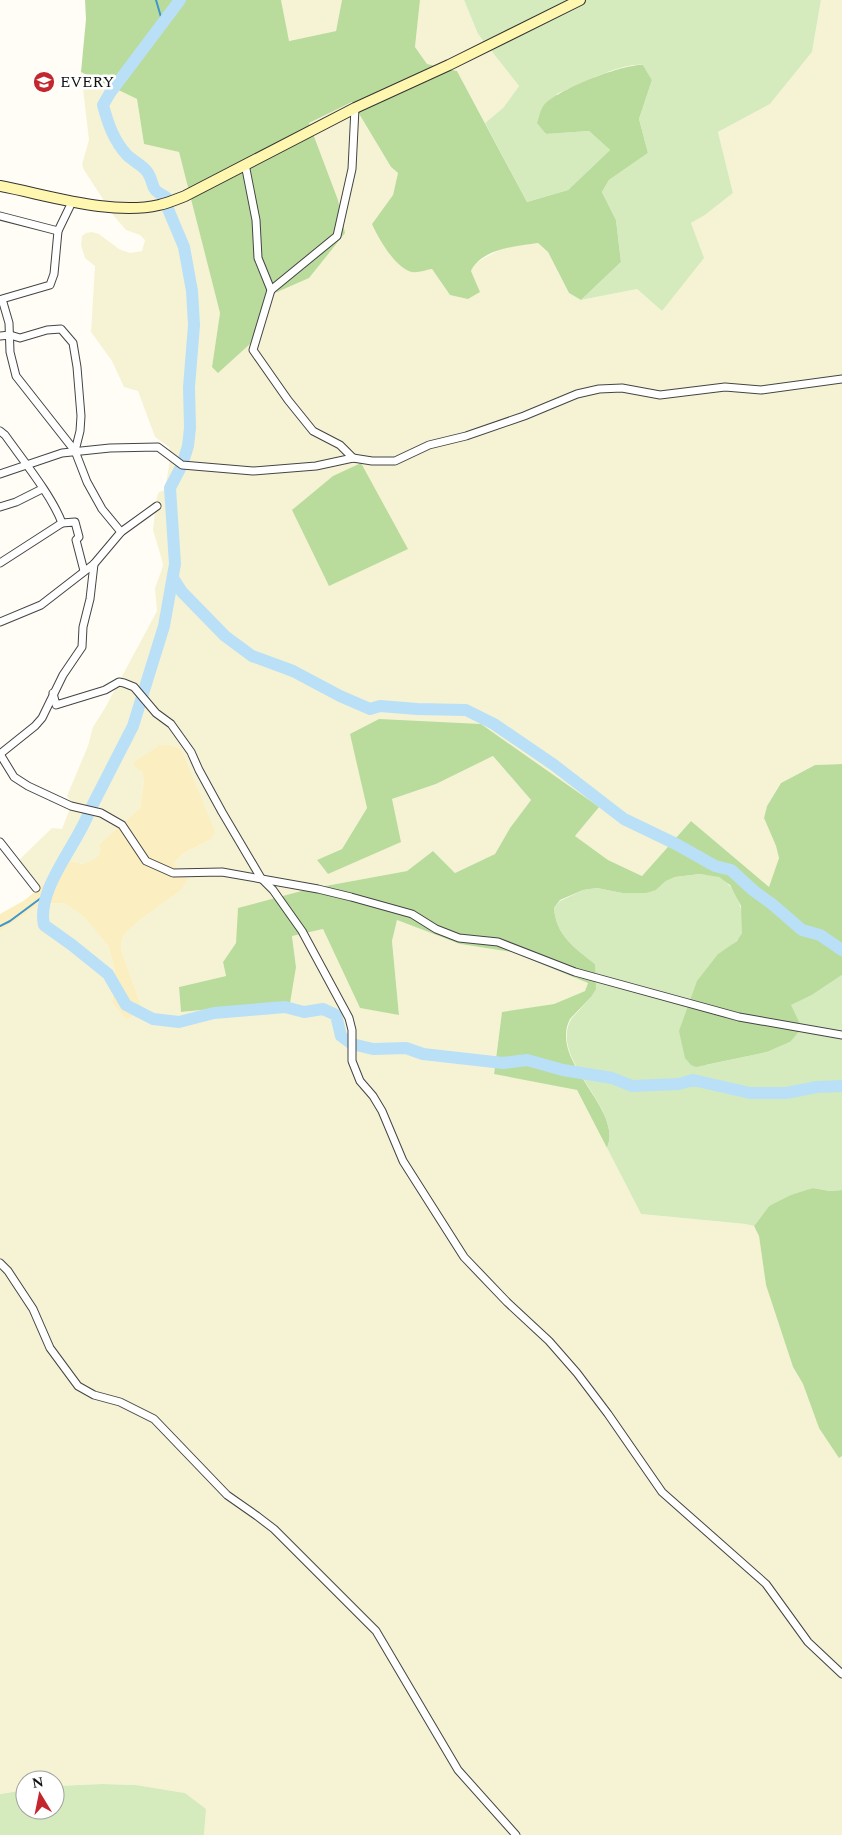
<svg xmlns="http://www.w3.org/2000/svg" width="842" height="1835" font-family="Spectral,serif">
  <style>
    .farmland { fill: #f6f3d4 }
    .green { fill: #d5ebbd }
    .forest { fill: #b9dc9c }
    .sand { fill: #fbeec1 }
    .lines { fill: none; stroke-linecap: round; stroke-linejoin: round }
    .stream { stroke: #3f96cf; stroke-width: 2 }
    .river { stroke: #b9e0f7; stroke-width: 12 }
    .street-casing { stroke: #444; stroke-width: 9 }
    .secondary-casing { stroke: #333; stroke-width: 12 }
    .street { stroke: #fff; stroke-width: 7 }
    .secondary { stroke: #fff6b0; stroke-width: 10 }
    .labels { text-anchor: middle; dominant-baseline: central; stroke-width: 5; stroke-linejoin: round; paint-order: stroke }
    .poi-label { font-size: 16px; fill: #111; stroke: #fff; text-anchor: start }
  </style>
  <rect width="100%" height="100%" fill="#fffdf5"/>
  <g class="farmland">
    <path d="M281,0h61l-6,31 -48,10z"/>
    <path d="M420,0h44l14,34 41,52 -16,22 -18,15 -28,-52 -30,-7 -12,-17z"/>
    <path d="M821,0h21v764l-27,1 -34,18 -14,23 -3,12 12,28 3,12 -10,30 -78,-67 -49,55 -34,-16 -33,-24 23,-29 -117,-83h-18l-112,10 16,74 -25,41 -25,11 11,14 64,-75 44,-15 57,-28 38,44 -21,28 -15,26 -40,19 -22,-22 -26,20 -98,18 -73,54 -13,19 3,14 -47,11 2,25 61,-6h17l37,-39 -4,-32 31,-6 37,79 39,6 -7,-73 5,-21 63,24 52,8 76,31 -3,8 -31,13 -52,9 -8,60 83,17 64,124 104,10 9,2 5,10 7,48 27,83 10,17 16,44 20,29 3,-1v379h-638l1,-26 -20,-16 -49,-8 -34,-1 -47,2v-6h-30v10l-25,4v-863l41,-27 23,-1 20,14 24,29 7,25 -3,31 29,3 -19,-52 -1,-9 3,-9 17,-16 39,-28 -2,-21 -4,-7 10,-10 26,-13 -29,-91 -46,18 7,5 2,9 -4,27 -41,36 1,9 -6,6 -12,5 -11,-3 -32,27 -20,-28 33,-32 10,1 10,-26 -5,-7 21,-50 5,-19 12,-19 52,-97 -2,-23 8,-22 -1,-6 -9,-30 4,-34 2,-4 6,-2 5,-31 -1,-12 -14,-10 -17,-46 -14,-4 -12,-26 -21,-29 4,-66 -10,-8 -4,-13 1,-9 4,-3 6,-1 7,2 20,15 11,4 12,-2 3,-11 -5,-5 -14,-5 -12,-14 -30,-46 -2,-6 7,-24 -8,-68 56,27 7,45 35,8 41,161 -8,54 126,-167 -29,-77 43,-21 39,65 7,6 -5,22 -21,29 41,48 19,-3 18,26 21,-24 4,-8 30,-16 33,-4 10,9 21,41 12,7 56,-11 25,22 29,-88 14,-8 28,-22 -15,-61 52,-28 42,-52z"/>
  </g>
  <g class="green">
    <path d="M464,0h357l-9,52 -42,52 -52,28 15,61 -28,22 -14,8 13,35 -42,53 -25,-22 -56,11 40,-38 -5,-42 -14,-28 7,-12 39,-27 -9,-34 13,-39 -9,-15c-21,-3 -65,20 -86,29l-12,40 44,-3 21,19 -42,40 -41,12 -42,-79 18,-15 16,-22 -41,-52z"/>
    <path d="M700,874c6,1 14,1 19,3 17,8 28,39 23,56 -3,9 -16,16 -24,21l-12,111 61,-13 23,-10v-37l22,-10 30,-20v215l-12,1 -17,-3 -44,18 -15,20 -9,-2 -104,-10 -34,-66c17,-40 -59,-87 -36,-129l20,-22 4,-33c-20,-16 -39,-28 -41,-56l6,-7 23,-11 14,-2 25,5 34,-3 10,-9 9,-4z"/>
    <path d="M102,1784l34,1 49,8 21,16 -2,26h-204v-41l25,-4v20h30v-24z"/>
  </g>
  <g class="forest">
    <path d="M85,0h196l8,41 47,-10 6,-31h78l-5,47 12,17 30,7 70,131 41,-12 42,-40 -21,-19 -43,3 -9,-11c2,-5 3,-13 7,-18 12,-15 80,-42 99,-40l9,15 -13,39 9,34 -39,27 -7,12 14,28 5,42 -40,38 -12,-7 -21,-41 -10,-9c-22,3 -57,6 -67,28l9,21 -12,7 -18,-4 -18,-26c-6,1 -14,4 -20,3 -16,-3 -34,-34 -40,-48l21,-29 5,-22 -7,-6 -39,-65 -43,21 29,77 7,33 -36,45 -41,18 -18,48 -32,29 -6,-6 8,-54 -41,-161 -35,-8 -7,-45 -56,-27 5,-53z"/>
    <path d="M361,463l47,86 -79,37 -37,-76 41,-34z"/>
    <path d="M379,719l102,5 118,83 -24,29 33,24 34,16 49,-55 78,66 10,-29 -3,-12 -12,-28 3,-12 14,-23 34,-18 27,-1v211l-30,20 -21,10 11,23 -12,14 -23,10 -71,15 -5,-2 -6,-7 -6,-27 18,-50 21,-27 19,-13 5,-8 -1,-27 -11,-21 -11,-8 -19,-3 -25,3 -9,4 -10,9 -10,3h-24l-25,-5 -14,2 -23,10 -6,8c2,28 21,40 41,56l1,25 -5,8 -21,22c-22,43 54,89 37,129l-30,-58 -83,-16 8,-62 52,-8 31,-13 3,-8 -76,-31 -52,-8 -63,-24 -5,21 7,74 -39,-7 -37,-79 -31,7 4,31 -6,36 -48,3 -61,6 -2,-25 47,-11 -3,-14 13,-19 2,-35 71,-19 98,-18 26,-20 22,22 40,-19 15,-26 21,-28 -38,-44 -57,28 -44,15 9,43 -73,32 -11,-14 25,-11 25,-41 -17,-74z"/>
    <path d="M813,1188l17,3 12,-1v266l-3,2 -20,-30 -16,-44 -10,-17 -27,-82 -7,-49 -5,-10 15,-20 22,-11z"/>
  </g>
  <path class="sand" d="M160,745h9l12,4 34,83 -5,8 -26,13 -10,10c4,8 9,9 14,16l-8,12 -39,28 -17,16 -3,9 1,9 19,52 -14,15 -15,-18 3,-31 -7,-25 -24,-29 -20,-14 -23,1 -41,27v-17l25,-14 46,-39 11,3 12,-5 6,-6 -1,-9 41,-36 4,-27 -2,-9 -7,-5 -2,-4z"/>
  <g class="lines">
    <g class="stream">
      <path d="M156,0l5,17 4,5"/>
      <path d="M0,926l10,-5 35,-26"/>
    </g>
    <g class="river">
      <path d="M180,0l-70,93 -7,12c5,19 11,36 24,50 7,7 16,10 21,18 8,13 0,15 18,24l2,12 16,38 8,44 2,34 -5,62 1,41 -2,18 -6,19 -12,23 5,76 -11,62 -31,100 -43,84c-12,34 -54,79 -46,115l28,20 36,29 18,31 27,14 26,3 35,-9 71,-6 19,5 19,-3 13,6 5,21 11,8 21,5 33,-1 17,6 80,9 24,-3 36,10 49,8 20,8 47,-2 14,-4 57,13h36l31,-6 25,-1"/>
      <path d="M173,578l9,14 43,44 27,20 41,15 47,25 30,13 10,-3 37,3 49,1 28,14 60,41 70,54 52,25 39,22 16,4 23,21 18,13 30,26 18,5 22,15"/>
    </g>
    <g class="street-casing">
      <g id="street">
        <path d="M245,164l11,56 2,38 13,32"/>
        <path d="M72,202l-14,29 -4,43 -4,11 -48,14 7,24 1,29 6,24 59,75 12,31 15,27 19,23"/>
        <path d="M0,216l58,15"/>
        <path d="M0,336l10,-1 10,3 27,-8 14,-1 12,14 4,24 4,49 -1,15 -5,20"/>
        <path d="M0,431l5,4c17,24 47,61 57,88l13,-1 4,15 -3,3 8,31"/>
        <path d="M353,458l-13,-13 -27,-14 -25,-31 -35,-50 18,-60 66,-54 15,-67 3,-61"/>
        <path d="M0,474l62,-21 48,-5 48,-1 24,18 71,6 63,-5 37,-8 19,3h23l34,-16 37,-9 58,-20 53,-22 22,-5 23,-1 38,7 65,-8 36,3 81,-11"/>
        <path d="M0,507l16,-5 26,-13"/>
        <path d="M0,563l62,-40"/>
        <path d="M0,622l41,-17 53,-41 27,-32 36,-26"/>
        <path d="M53,693l3,12 49,-15 14,-8 5,1 10,4 22,26 15,11 20,28 8,18 23,42 39,66 12,12 29,41 47,87 3,12v31l8,20 13,15 9,15 21,50 61,96 43,45 42,39 28,32 31,41 54,78 104,92 42,58 34,32"/>
        <path d="M0,754l14,23 14,9 43,20 30,7 21,12 24,36 27,12 49,-1 96,17 33,8 61,17 24,15 23,9 39,4 77,30 164,45 103,18"/>
        <path d="M0,754l35,-28 7,-8 21,-43 19,-28 1,-20 7,-28 4,-35"/>
        <path d="M0,842l36,46"/>
        <path d="M0,1263l8,8 25,38 17,39 28,38 16,9 26,7 34,17 73,76 30,21 17,13 102,102 82,139 58,65"/>
      </g>
    </g>
    <g class="secondary-casing">
      <path id="secondary" d="M0,186c48,9 112,30 159,19 9,-2 18,-6 26,-9l170,-88 94,-43 131,-65"/>
    </g>
    <use href="#street" class="street"/>
    <use href="#secondary" class="secondary"/>
  </g>
  <defs>
    <g id="school-disc" transform="scale(1.125)"><circle r="9.5" fill="#c4262e" stroke="#fff"/><path d="M0-5L7-2L0 1L-7-2ZM-4 1L0 2.5L4 1V4Q0 6-4 4Z" fill="#fff"/></g>
  </defs>
  <g fill-rule="evenodd">
    <use href="#school-disc" x="44" y="82"/>
  </g>
  <g class="labels">
    <g class="poi-label">
      <text x="60" y="82">EVERY</text>
    </g>
  </g>
  <g transform="translate(40 1795) rotate(350)"><circle r="24" fill="#ffffff" stroke="#a0a0a0"/>
  <path d="M0-4L9 19L0 12L-9 19Z" fill="#c4262e"/>
  <text y="-8" font-size="14" font-weight="bold" text-anchor="middle" fill="#111111">N</text>
  </g>
</svg>
